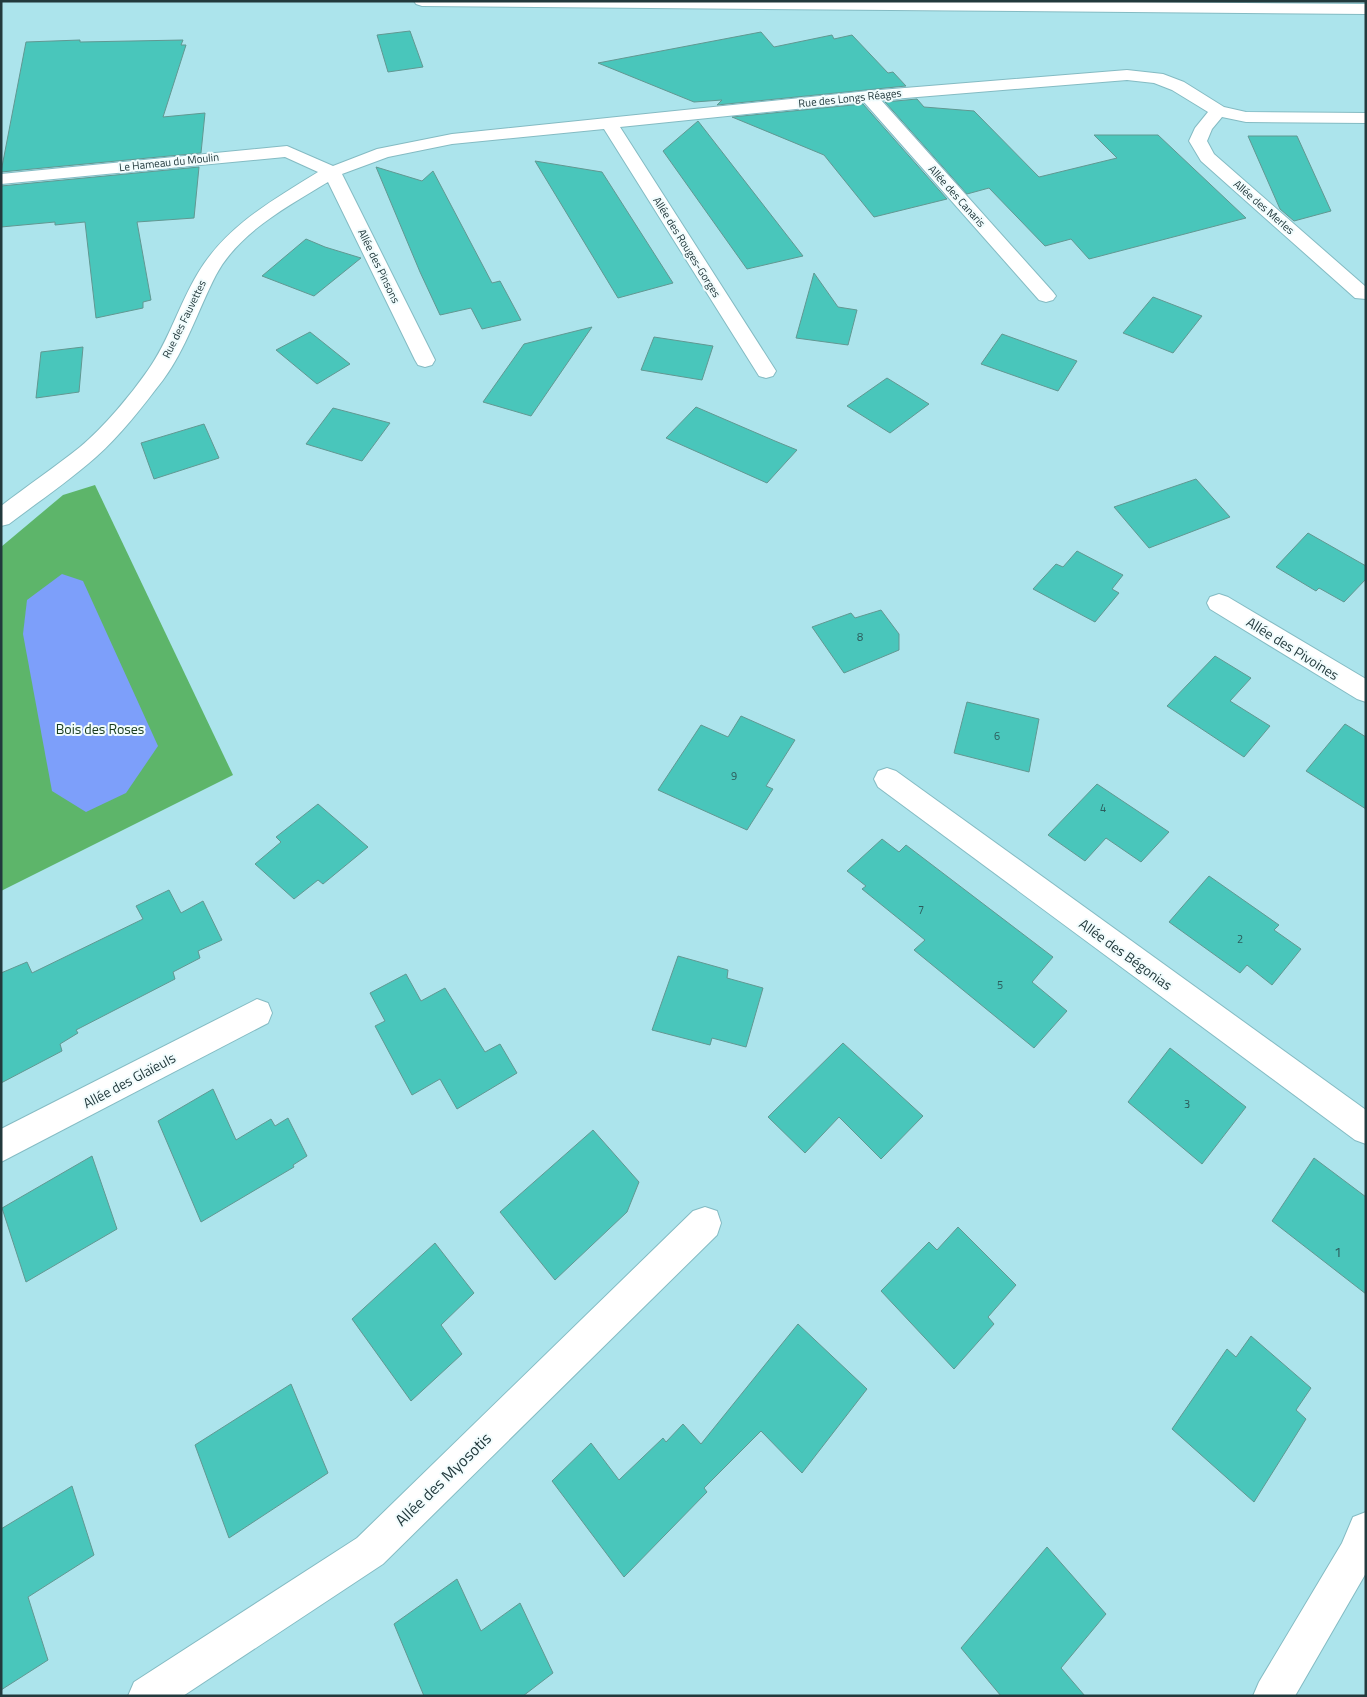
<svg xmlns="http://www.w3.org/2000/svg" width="1367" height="1697" font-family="'Titillium Web',sans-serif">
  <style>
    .forest { fill: #5db56a }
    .water { fill: #7d9ffa }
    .building { fill: #49c6bb; stroke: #619892 }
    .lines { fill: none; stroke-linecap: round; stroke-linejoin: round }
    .minor-casing { stroke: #84bbc3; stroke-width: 2 }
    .major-casing { stroke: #84bbc3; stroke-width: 2 }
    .minor { fill: #fff; fill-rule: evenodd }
    .major { fill: #fff; fill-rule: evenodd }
    .labels { text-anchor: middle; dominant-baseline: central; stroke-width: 4; stroke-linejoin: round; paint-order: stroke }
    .far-street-label { font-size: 11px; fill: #22393c; stroke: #f1fcfd }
    .number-label { font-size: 11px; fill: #2c5c5c }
    .street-label { font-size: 14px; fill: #22393c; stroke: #f1fcfd }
    .park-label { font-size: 14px; fill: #173b1d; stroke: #f1fcfd }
    .near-number-label { font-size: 14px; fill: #2c5c5c }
    .near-street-label { font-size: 16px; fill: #22393c; stroke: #f1fcfd }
  </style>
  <rect width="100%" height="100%" fill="#ace4ec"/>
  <path class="forest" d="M95,485l138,290 -232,116v-344l62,-52z"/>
  <path class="water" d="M62,574l21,7 75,165 -32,47 -40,19 -34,-21 -29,-157 4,-34z"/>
  <g class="building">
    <path d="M410,31l13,36 -35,5 -11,-37z"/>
    <path d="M761,32l13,15 58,-12 2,4 18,-4 36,38 5,-1 13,14 -189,19 5,-5 -28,2 -96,-39z"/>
    <path d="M80,40v2l103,-2 -2,5h5l-23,72 42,-4 -4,40 -200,19 25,-130z"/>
    <path d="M917,99l7,8 50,4 65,66 78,-19 -23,-23h64l88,83 -157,41 -18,-20 -26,7 -56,-58 -22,6 -82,-92z"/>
    <path d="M863,104l84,95 -73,18 -50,-62 -92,-38z"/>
    <path d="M698,121l105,135 -56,13 -84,-118z"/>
    <path d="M1248,136h49l34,75 -37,10 -14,-12z"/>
    <path d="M535,161l67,11 71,111 -55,15z"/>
    <path d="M199,167l-5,51 -57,4 14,78 -8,2v6l-47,10 -11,-96 -30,3v-3l-54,5v-41z"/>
    <path d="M376,167l46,14 11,-10 59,112 8,-2 21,39 -39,9 -11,-21 -31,7 -20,-43z"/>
    <path d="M306,239l19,8 36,11 -47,38 -52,-20z"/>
    <path d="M814,273l24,34 19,3 -9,35 -52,-7z"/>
    <path d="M1153,297l49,19 -29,37 -50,-20z"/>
    <path d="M592,327l-61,89 -48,-14 41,-58z"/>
    <path d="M310,332l40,32 -33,20 -41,-34z"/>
    <path d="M1002,334l75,27 -19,30 -77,-27z"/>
    <path d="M654,337l59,9 -11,34 -61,-10z"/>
    <path d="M83,347l-4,45 -43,6 5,-46z"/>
    <path d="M887,378l42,26 -39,29 -43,-27z"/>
    <path d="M696,407l79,34 22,9 -30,33 -101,-45z"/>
    <path d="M333,408l57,15 -28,38 -56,-17z"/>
    <path d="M204,424l15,34 -65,21 -13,-36z"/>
    <path d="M1196,479l34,38 -81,31 -35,-41z"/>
    <path d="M1308,533l58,33v13l-22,23 -25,-14 -3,3 -40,-24z"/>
    <path d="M1077,551l46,24 -11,14 7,4 -24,29 -62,-33 23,-25 7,3z"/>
    <path d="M881,610l18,24v16l-55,23 -32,-46 39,-14 4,5z"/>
    <path d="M1215,656l36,22 -21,23 40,25 -26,31 -77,-51z"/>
    <path d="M967,702l72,17 -10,53 -75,-19z"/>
    <path d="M741,716l54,24 -29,46 7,3 -26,41 -89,-40 43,-65 27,12z"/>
    <path d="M1345,724l21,13v72l-60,-38z"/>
    <path d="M1097,784l72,48 -28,30 -35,-24 -21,23 -37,-26z"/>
    <path d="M318,804l50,43 -45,37 -5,-4 -24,19 -39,-35 26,-22 -5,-5z"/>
    <path d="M882,839l17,13 7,-7 147,112 -21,25 35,29 -33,37 -120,-98 11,-10 -63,-51 4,-3 -19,-15z"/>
    <path d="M1209,876l70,49 -5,5 27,19 -29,36 -25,-20 -7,8 -71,-51z"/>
    <path d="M169,890l12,23 22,-12 19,39 -24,11 2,7 -27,14 2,7 -99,51 2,3 -18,11 2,7 -61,32v-110l26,-11 5,11 111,-54 -7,-13z"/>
    <path d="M678,956l50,14 -1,8 36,10 -17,59 -34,-9 -2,7 -58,-15z"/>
    <path d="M406,974l15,27 24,-13 40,64 15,-8 17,29 -60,36 -17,-30 -28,16 -37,-69 10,-5 -15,-28z"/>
    <path d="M843,1043l80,73 -42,43 -42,-42 -34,36 -37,-36z"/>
    <path d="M1170,1048l76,59 -44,57 -74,-62z"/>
    <path d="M213,1089l23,51 35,-21 4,7 13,-8 19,38 -14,9 1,2 -93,55 -43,-101z"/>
    <path d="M593,1130l46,52 -12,30 -72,68 -55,-68z"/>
    <path d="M92,1156l25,73 -91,53 -24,-74z"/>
    <path d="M1314,1158l52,39v97l-94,-73z"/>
    <path d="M958,1227l58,58 -28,32 6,7 -40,45 -73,-78 48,-49 8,8z"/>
    <path d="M435,1243l39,50 -33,32 21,29 -51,47 -59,-82z"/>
    <path d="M798,1324l69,65 -65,84 -41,-42 -57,57 3,4 -83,85 -72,-96 39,-38 28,37 44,-42 3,4 17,-18 18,20z"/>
    <path d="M1251,1336l60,52 -15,22 10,9 -52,83 -82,-73 55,-80 9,8z"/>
    <path d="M291,1384l37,89 -99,65 -34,-93z"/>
    <path d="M72,1486l22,69 -66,42 20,63 -47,30v-161z"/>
    <path d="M1047,1547l59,67 -45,54 24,28h-84l-40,-48z"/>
    <path d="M457,1579l24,52 39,-28 33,70 -30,23h-99l-30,-72z"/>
  </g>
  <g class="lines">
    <g class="minor-casing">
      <g id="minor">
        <path d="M1127,70l36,4 21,8 40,25 22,5 120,1v10l-120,-1 -24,-5 -10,12 -5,12 7,13 152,133v12l-11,-1 -154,-137 -12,-20 6,-13 13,-16 -36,-22 -18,-7 -27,-3 -246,20 172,192 3,4 -3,4 -7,2 -7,-2 -175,-198 -244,25 156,244 -3,5 -7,2 -7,-2 -155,-247 -152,15 -64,13 -46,17 93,186 -3,5 -7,2 -7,-2 -3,-5 -87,-178c-41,25 -89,50 -112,93 -18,35 -30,74 -53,105 -20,26 -42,55 -67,77 -27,24 -58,45 -87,67l-8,2v-20c26,-20 54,-39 79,-59 24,-20 50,-51 68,-77 21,-29 31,-66 50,-97 28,-47 75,-73 120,-101l-33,-15 -284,27v-10l286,-28 46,20 44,-17 75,-15 416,-43z"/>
        <path d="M1219,594l9,3 138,82v23l-9,-3 -147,-90 -3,-6 3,-6z"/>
        <path d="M887,768l9,3 470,339v34l-11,-4 -477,-353 -4,-8 4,-8z"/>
        <path d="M257,999l11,4 4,10 -4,10 -267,139v-33z"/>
        <path d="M705,1207l12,4 4,12 -4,12 -334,329 -200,132h-55l6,-14 223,-144 336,-327z"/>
        <path d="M1366,1512v61l-71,123h-42l6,-14 83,-139 11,-26z"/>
      </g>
    </g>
    <g class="major-casing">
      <path id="major" d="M414,1h595l357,3v10l-944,-8 -6,-2z"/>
    </g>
    <use href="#minor" class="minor"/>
    <use href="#major" class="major"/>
  </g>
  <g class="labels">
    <g class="far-street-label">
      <text transform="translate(850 98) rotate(-6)">Rue des Longs Réages</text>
      <text transform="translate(169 162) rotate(-6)">Le Hameau du Moulin</text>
      <text transform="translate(957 196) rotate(48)">Allée des Canaris</text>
      <text transform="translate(1264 207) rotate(41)">Allée des Merles</text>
      <text transform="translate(687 247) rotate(58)">Allée des Rouges-Gorges</text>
      <text transform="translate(379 266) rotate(64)">Allée des Pinsons</text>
      <text transform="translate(184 319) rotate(-64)">Rue des Fauvettes</text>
    </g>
    <g class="number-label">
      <text x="860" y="637">8</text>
      <text x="997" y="736">6</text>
      <text x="734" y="776">9</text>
      <text x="1103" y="808">4</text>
      <text x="921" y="910">7</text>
      <text x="1240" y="939">2</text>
      <text x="1000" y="985">5</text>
      <text x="1187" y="1104">3</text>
    </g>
    <g class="street-label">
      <text transform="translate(1293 648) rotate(32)">Allée des Pivoines</text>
      <text transform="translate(1126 954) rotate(36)">Allée des Bégonias</text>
      <text transform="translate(129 1080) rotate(-28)">Allée des Glaïeuls</text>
    </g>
    <g class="park-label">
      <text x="100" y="728">Bois des Roses</text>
    </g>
    <g class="near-number-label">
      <text x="1338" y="1251">1</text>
    </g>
    <g class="near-street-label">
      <text transform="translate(443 1479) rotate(-44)">Allée des Myosotis</text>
    </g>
  </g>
  <rect width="1367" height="1697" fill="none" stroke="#22393c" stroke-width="5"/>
</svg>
